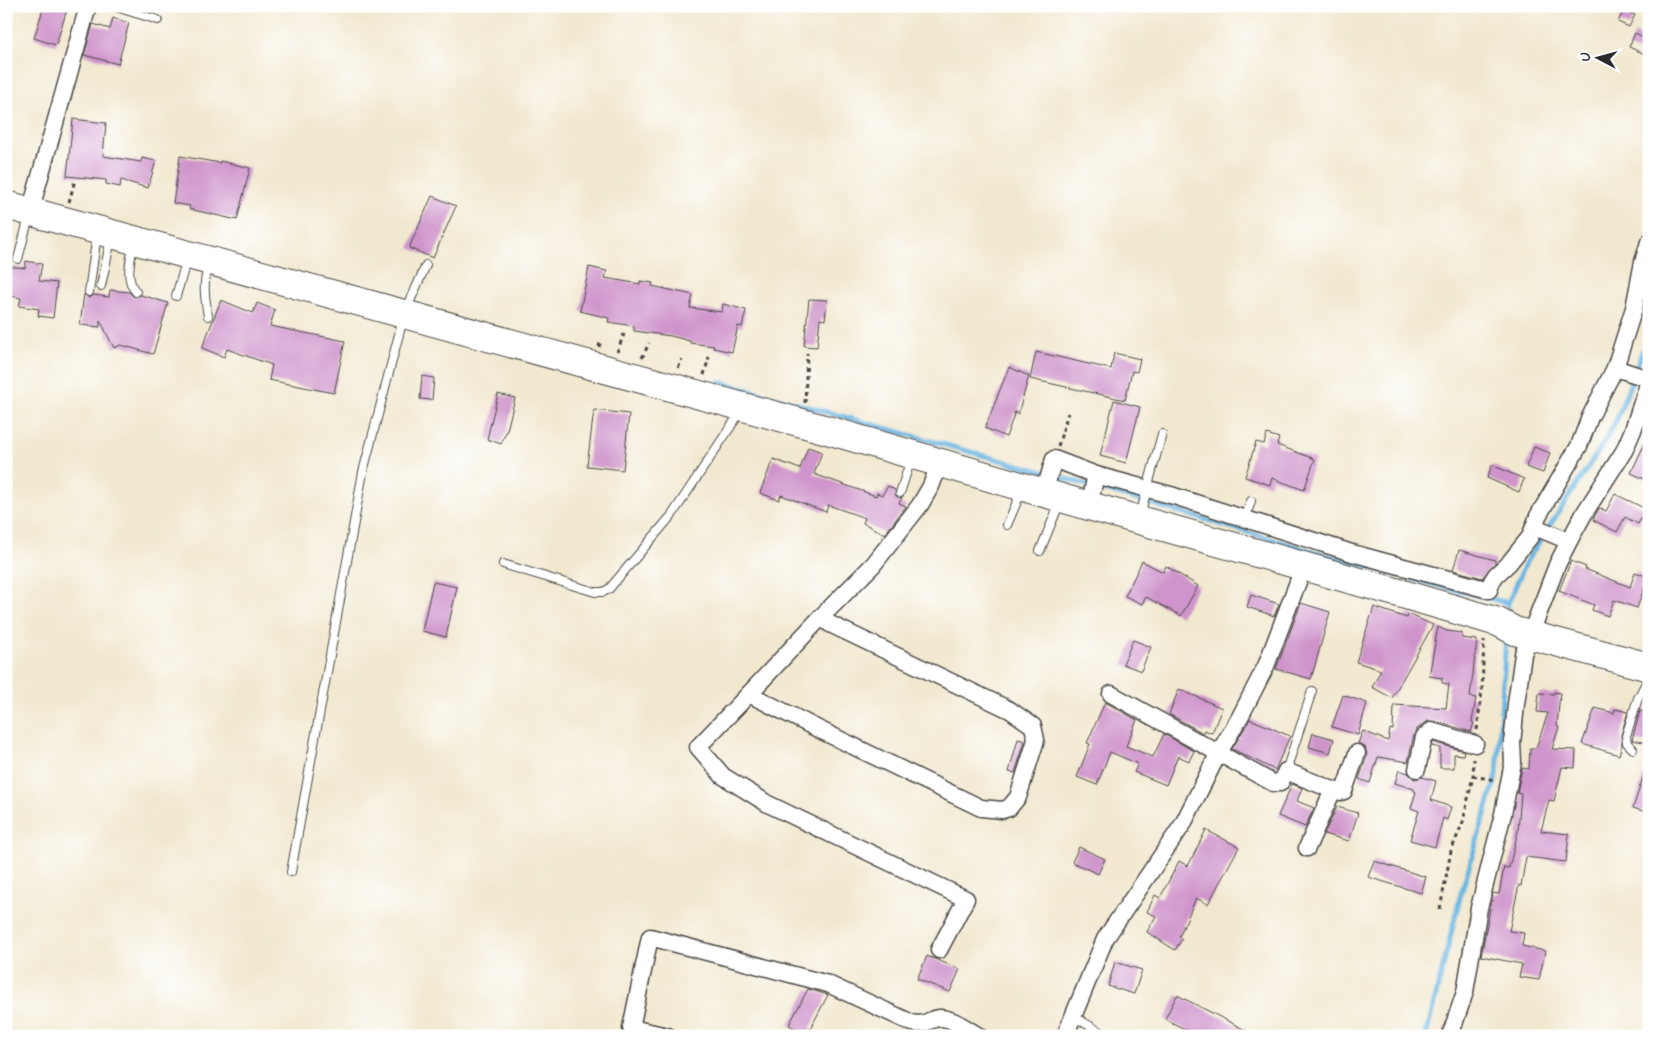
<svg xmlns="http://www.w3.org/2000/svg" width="1655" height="1042" font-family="Mynerve,sans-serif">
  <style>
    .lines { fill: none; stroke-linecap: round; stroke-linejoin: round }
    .stream { stroke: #68b5e2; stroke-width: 5 }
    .building { fill: #cf94cb }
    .service-casing { stroke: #494744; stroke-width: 10 }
    .minor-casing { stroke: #494744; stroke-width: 19 }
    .trunk-casing { stroke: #494744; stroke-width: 30 }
    .path { stroke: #494744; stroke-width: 3; stroke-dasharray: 4 4; stroke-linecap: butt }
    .service { stroke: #fff; stroke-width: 8 }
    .minor { stroke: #fff; stroke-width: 16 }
    .trunk { stroke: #fff; stroke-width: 28 }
  </style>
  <rect width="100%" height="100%" fill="#fff"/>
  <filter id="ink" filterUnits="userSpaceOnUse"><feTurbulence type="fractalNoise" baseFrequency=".02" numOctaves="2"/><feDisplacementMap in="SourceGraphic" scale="10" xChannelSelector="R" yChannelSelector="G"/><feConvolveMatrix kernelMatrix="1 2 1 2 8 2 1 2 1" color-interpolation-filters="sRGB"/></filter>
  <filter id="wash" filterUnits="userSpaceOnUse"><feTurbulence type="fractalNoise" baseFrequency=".0096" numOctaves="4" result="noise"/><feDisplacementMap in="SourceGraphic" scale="20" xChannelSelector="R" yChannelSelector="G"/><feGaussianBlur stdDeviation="1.12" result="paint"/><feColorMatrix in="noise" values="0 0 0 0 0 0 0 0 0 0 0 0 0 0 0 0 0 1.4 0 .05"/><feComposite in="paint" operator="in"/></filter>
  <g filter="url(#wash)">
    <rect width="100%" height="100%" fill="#f1e8cf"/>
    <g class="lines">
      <g class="stream">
        <path d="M719,382l321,89 330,97 138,35"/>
        <path d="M1507,618l1,-15 18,-41 76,-116 15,-27 32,-85"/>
        <path d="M1426,1036l35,-143 36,-118 9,-139"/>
      </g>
    </g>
    <g id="blocks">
      <g class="building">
        <path d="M44,6h24l-12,39 -22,-7z"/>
        <path d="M1624,10l11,5 -6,12 -11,-5z"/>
        <path d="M113,18l16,5 -11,41 -34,-9 9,-31 17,5z"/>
        <path d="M1635,33l14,7v16l-20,-9z"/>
        <path d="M73,119l33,4 -3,33 38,6 1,-4 14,3 -8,27 -27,-8 -1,7 -14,-3v-4l-39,-4z"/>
        <path d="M180,156l40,7v-2l30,7 -13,52 -48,-11 1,-3 -17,-3z"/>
        <path d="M432,196l24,10 -23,52 -24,-10z"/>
        <path d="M26,261l16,3 -3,17 18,2 -4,35 -15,-2 1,-7 -20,-3 2,-8 -15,-3v-29l19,2z"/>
        <path d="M589,267l18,4 -2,7 35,6v-3l13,2 -1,3 41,9 -3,13 32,4 1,-8 23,6 -4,17 -4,-1 -6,26 -19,-4 1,-2 -24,-3v-2l-19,-5 -37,-5v-5l-26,-4 1,-4 -29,-7z"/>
        <path d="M110,290l19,2 5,5 7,-2 27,8 -15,51 -32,-9 -7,3 -14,-28v7l-20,-2 4,-31 5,4 5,-3 15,2z"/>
        <path d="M809,299l18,1 -2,20 -5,-1 -3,28 -13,-1z"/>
        <path d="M221,300l32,13 4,-10 18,7 -5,16 75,15 -11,52 -65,-13 3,-15 -45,-16 -3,8 -22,-9z"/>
        <path d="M1036,352l75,17 3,-16 26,6 -3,13 -5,-1 -7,29 -95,-21z"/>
        <path d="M1009,367l20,9 -11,38 -3,-2 -9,25 -21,-9z"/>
        <path d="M422,376l12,2 -2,22 -12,-1z"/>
        <path d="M498,394l17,4 -8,32 -6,14 -14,-5z"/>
        <path d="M1114,400l26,7 -14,56 -26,-7z"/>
        <path d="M594,410l35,4 -6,56 -36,-4z"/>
        <path d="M1267,434l12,4 -2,7 38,14 -11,31 -32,-12 -2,7 -25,-8 11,-35 8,2z"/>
        <path d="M1649,434v47l-18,-8z"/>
        <path d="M808,447l14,5 -8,22 62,22 1,-3 5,2 6,-9 7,4 1,6 6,2 -3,5 7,3 -21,28 -22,-11 2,-5 -37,-13 -2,7 -45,-17 -2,5 -19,-7 13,-34 27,10z"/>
        <path d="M1534,447l16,6 -7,20 -17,-6z"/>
        <path d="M1492,465l32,14 -5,13 -32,-14z"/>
        <path d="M1615,494l31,15 -8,15 -13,-7 -8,15 -24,-12 6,-12 7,3z"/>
        <path d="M1459,550l36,10v3l-13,15 -29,-8z"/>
        <path d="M1142,561l21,11 3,-6 32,20 -17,30 -35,-19 -4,7 -17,-8z"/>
        <path d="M1571,561l15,6 -1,2 45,18 5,-15 13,5 -11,31 -23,-8 -6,16 -16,-6 2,-5 -35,-14z"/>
        <path d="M433,582l24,5 -11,50 -24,-6z"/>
        <path d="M1251,595l28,9 -5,12 -27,-9z"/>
        <path d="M1301,603l29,9 -19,67 -35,-10z"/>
        <path d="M1374,607l33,11 1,-4 25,11 -41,73 -20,-11 9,-17 -25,-8z"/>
        <path d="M1438,627l9,4 15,2v5l15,2 -7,57 6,1 -4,24 2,1 -3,9 -37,-11h-6l-11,8 -3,5 -6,28 -30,-5 -8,26 -11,-4 8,-23 -2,-9 -7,-4 5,-12 25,10 2,-12 3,1 1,-25 52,3 3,-24 -7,-1v-5l-13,-2z"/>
        <path d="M1133,640l18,7 -10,24 -18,-7z"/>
        <path d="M1179,689l43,19 -10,25 -8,-3 -1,3 -34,-19z"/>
        <path d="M1554,692l6,1 -3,33 2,1 -7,22 24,1 -1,18 -13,-1 -8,34 -5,-1 -8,31 28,3 -3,28 -40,-5 -5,29 -2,-1 -10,46 15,2 -2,13 23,5 -6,29 -20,-3 3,-13 -41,-8 12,-63 6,1 5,-27 5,1 9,-37 3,-37 -4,-1 5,-25 7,1 1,-21h6l12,-35 -11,-1 2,-19 15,1z"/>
        <path d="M1343,695l24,8 -9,32 -26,-8z"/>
        <path d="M1105,702l32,18 -11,26 27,11 11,-23 30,17 -5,10 -11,-5 -12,29 -32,-13 4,-8 -28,-12 -13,33 -20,-8 13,-33 -3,-1z"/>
        <path d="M1595,708l19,5 1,-4 13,3 -7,23 1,10 -3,10 -37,-11z"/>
        <path d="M1640,711l9,1v31l-17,-3z"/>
        <path d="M1250,719l40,17 -15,34 -43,-21z"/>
        <path d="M1313,733l21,6 -4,14 -21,-6z"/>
        <path d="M1018,739l7,2 -10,32 -6,-1z"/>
        <path d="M1433,742l31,9 -1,4 -9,-1v14h-14v-20l-8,-2z"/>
        <path d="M1646,768h3v45l-16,-5z"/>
        <path d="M1399,770l9,3 6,6 8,-2 14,4 -5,19 20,7 -4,13 -4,-2 -8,29 -25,-7 9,-29 -8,-3 5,-16 -2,-1v-2l-19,-6z"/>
        <path d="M1292,784l10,4 -5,13 17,7 -9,19 -27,-11z"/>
        <path d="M1337,807l21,6 -9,28 -25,-7z"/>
        <path d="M1206,830l33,17 -31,57 -12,-6 -17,39 3,2 -7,11 -28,-18 9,-16 -9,-4 8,-17 5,3 19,-37 9,5z"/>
        <path d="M1079,847l26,12 -7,15 -26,-12z"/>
        <path d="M1374,861l52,16 -5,16 -53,-16z"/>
        <path d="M927,956l33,13 -10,23 -33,-13z"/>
        <path d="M1115,962l27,8 -8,24 -26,-8z"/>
        <path d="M808,989l20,6 -21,40 -18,-10z"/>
        <path d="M1177,995l80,41h-59l-33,-17z"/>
      </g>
    </g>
  </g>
  <g filter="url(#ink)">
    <use href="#blocks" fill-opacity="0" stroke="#494744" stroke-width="1"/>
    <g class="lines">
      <g class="service-casing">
        <g id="service">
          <path d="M113,6l45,14"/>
          <path d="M133,244c-2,17 -9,34 3,48"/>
          <path d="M18,259l11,-42"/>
          <path d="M101,286l10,-47"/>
          <path d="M89,292l8,-58"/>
          <path d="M176,296l11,-37"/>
          <path d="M208,316c-3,-18 -6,-33 1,-51"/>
          <path d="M900,493l11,-34"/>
          <path d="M1140,515l22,-81"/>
          <path d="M1245,519l6,-18"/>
          <path d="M1007,525l15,-35"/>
          <path d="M1040,551l20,-49"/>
          <path d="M503,564l92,28h8l6,-3 63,-74 69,-104"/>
          <path d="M1633,749l-6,-6 -1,-7 12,-38 11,-21"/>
          <path d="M1286,771l26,-80"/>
          <path d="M291,872l72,-400 41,-157 22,-50"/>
          <path d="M1073,1016l34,20"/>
        </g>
      </g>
      <g class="minor-casing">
        <g id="minor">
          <path d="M30,212l58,-206"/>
          <path d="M1615,368l34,11"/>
          <path d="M1044,493l10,-34 42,16 78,21 178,57 137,37 3,-9 4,-6 13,-12 21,-26 8,-21 41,-70 11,-29 25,-49 19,-60 9,-46 6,-20"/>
          <path d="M1089,506l7,-31"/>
          <path d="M1535,527l34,14"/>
          <path d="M749,694l72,-77"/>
          <path d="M1111,694l162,89h7l6,-12 47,19 -26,58"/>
          <path d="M1417,769l7,-32 7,-6 44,13"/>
          <path d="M1333,790l8,2 3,-1 13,-38"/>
          <path d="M939,950l27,-51 -198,-95 -45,-28 -25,-29 51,-53 69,35 163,79 21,2 7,-2 9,-11 18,-57 -3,-14 -23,-16 -180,-86 -9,-7 52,-52 47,-60 11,-19 9,-23"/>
          <path d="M668,1036l-37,-8 19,-91 178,47 84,39c15,3 16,-4 27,-5 13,-1 29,12 40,18"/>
          <path d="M1065,1036l40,-97 78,-115 35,-70 22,-37 26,-51 38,-100"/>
          <path d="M1450,1036l15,-44 14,-84 24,-94 10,-52 -1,-18 4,-40 7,-50 34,-89 12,-24 16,-29 39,-61 9,-21 16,-49"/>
        </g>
      </g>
      <g class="trunk-casing">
        <path id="trunk" d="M6,205l818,224 265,77 310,87 99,29 17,9 134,36"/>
      </g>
      <g class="path">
        <path d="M69,202l6,-22"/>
        <path d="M599,347l2,-7"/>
        <path d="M617,352l7,-18"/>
        <path d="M642,358l7,-15"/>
        <path d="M678,368l4,-9"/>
        <path d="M704,375l5,-18"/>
        <path d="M805,403l2,-50"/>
        <path d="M1058,446l10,-33"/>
        <path d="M1477,730l5,-39 2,-51"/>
        <path d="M1473,776l22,4"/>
        <path d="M1440,909l11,-58 12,-29 10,-46 1,-17"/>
      </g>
      <use href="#service" class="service"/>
      <use href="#minor" class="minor"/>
      <use href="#trunk" class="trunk"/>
    </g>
  </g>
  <rect width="1655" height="1042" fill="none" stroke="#fff" stroke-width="25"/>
  <g transform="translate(1598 58) rotate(276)" stroke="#ffffff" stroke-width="4" paint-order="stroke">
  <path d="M0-4L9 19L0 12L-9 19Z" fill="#2b2b2b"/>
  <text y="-8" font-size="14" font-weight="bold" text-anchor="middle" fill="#2b2b2b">U</text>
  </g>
</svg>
